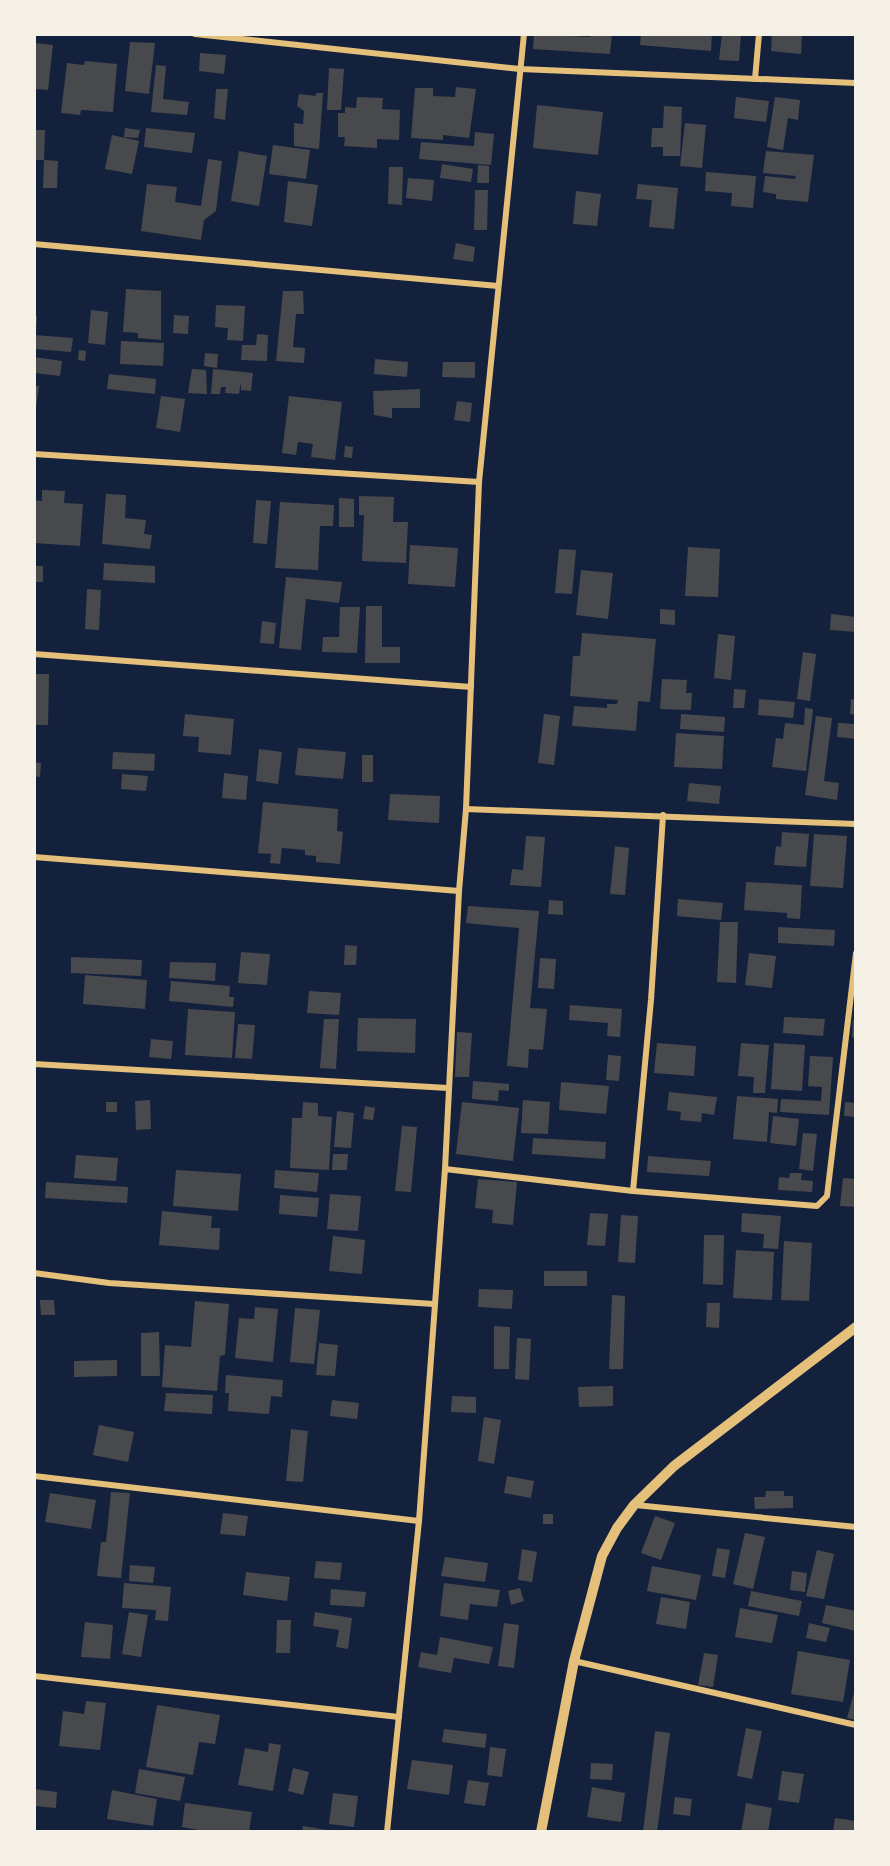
<svg xmlns="http://www.w3.org/2000/svg" width="890" height="1866" font-family="'Noto Sans',sans-serif">
  <style>
    .building { fill: #48494c }
    .lines { fill: none; stroke-linecap: round; stroke-linejoin: round }
    .minor { stroke: #e5c07b; stroke-width: 6 }
    .tertiary { stroke: #e5c07b; stroke-width: 10 }
  </style>
  <rect width="100%" height="100%" fill="#14213d"/>
  <g class="building">
    <path d="M534,34l56,3v-3h22l-2,20 -77,-5z"/>
    <path d="M641,34h71l-1,17 -71,-6z"/>
    <path d="M722,34h19l-2,27 -20,-1z"/>
    <path d="M772,34h30l-1,20 -30,-3z"/>
    <path d="M130,42l25,1 -6,51 -24,-3z"/>
    <path d="M34,43l19,2 -5,45 -14,-1z"/>
    <path d="M200,53l26,2 -2,19 -25,-3z"/>
    <path d="M85,61l32,3 -4,48 -32,-2 -1,5 -19,-2 6,-50 17,2z"/>
    <path d="M156,65l10,1 -3,33 26,3 -2,13 -36,-3z"/>
    <path d="M329,68l15,1 -3,41h-14z"/>
    <path d="M456,87l20,2 -7,49 -26,-3v5l-32,-2 4,-50h18v8l22,1z"/>
    <path d="M216,89h12l-3,31 -11,-2z"/>
    <path d="M316,93h7l-4,56 -25,-3v-23l9,1 1,-13 -7,-5 2,-12 17,2z"/>
    <path d="M357,97l26,1 -1,11 18,1 -1,30 -22,-1v9l-33,-2 1,-9h-7v-24h7v-6l11,1z"/>
    <path d="M736,97l33,4 -3,21 -32,-4z"/>
    <path d="M775,97l25,3 -2,20 -10,-2 -5,32 -16,-3z"/>
    <path d="M537,105l66,7 -5,43 -65,-7z"/>
    <path d="M664,106l18,1 -2,49h-17v-9h-12l1,-19h11z"/>
    <path d="M685,123l21,2 -4,43 -22,-2z"/>
    <path d="M125,128l15,2 -2,8 -14,-1z"/>
    <path d="M146,128l49,5 -3,20 -48,-6z"/>
    <path d="M34,130h11l-1,30 14,1 -1,27h-14l1,-28h-10z"/>
    <path d="M475,132l19,2 -3,31 -72,-6 2,-17 53,4z"/>
    <path d="M112,135l27,6 -7,33 -27,-5z"/>
    <path d="M273,145l37,5 -4,29 -37,-5z"/>
    <path d="M239,151l28,5 -8,50 -28,-5z"/>
    <path d="M766,151l48,4 -6,47 -32,-3v-5l-13,-2 2,-16 30,3 1,-3 -33,-3z"/>
    <path d="M208,159l14,2 -6,50 -12,9 -3,20 -60,-9 6,-47 30,3 -2,15 26,4z"/>
    <path d="M442,164l31,5 -2,13 -31,-4z"/>
    <path d="M478,165l11,1v17h-12z"/>
    <path d="M389,167h14l-1,38 -14,-1z"/>
    <path d="M706,172l50,4 -3,32 -22,-2 1,-13 -27,-2z"/>
    <path d="M408,178l26,2 -2,21 -26,-3z"/>
    <path d="M288,181l30,4 -6,41 -28,-4z"/>
    <path d="M638,184l40,4 -4,41 -25,-2 3,-27 -16,-1z"/>
    <path d="M475,190h13l-1,40h-13z"/>
    <path d="M576,191l25,3 -4,32 -24,-2z"/>
    <path d="M456,243l19,4 -2,15 -20,-3z"/>
    <path d="M126,289l35,2v49l-23,-2v-5l-15,-1z"/>
    <path d="M283,291h20l1,23h-8l-3,33 12,1 -1,15 -28,-2z"/>
    <path d="M216,305l29,1 -2,35 -16,-1 1,-12 -13,-1z"/>
    <path d="M91,310l17,2 -3,33 -17,-2z"/>
    <path d="M174,315l15,1 -1,18 -15,-1z"/>
    <path d="M34,316h3l-1,16h-2z"/>
    <path d="M257,334l11,1 -1,26 -26,-1 1,-15h14z"/>
    <path d="M34,335l39,3 -2,14 -37,-3z"/>
    <path d="M121,341l43,2 -1,23 -43,-2z"/>
    <path d="M79,350l7,1 -1,10 -7,-1z"/>
    <path d="M205,353l13,1 -1,14 -13,-2z"/>
    <path d="M34,357l28,4 -2,15 -26,-3z"/>
    <path d="M375,359l33,3 -1,15 -33,-3z"/>
    <path d="M443,362h32v16l-33,-1z"/>
    <path d="M192,369l14,1 1,24 -19,-1z"/>
    <path d="M213,369l40,4 -2,18 -10,-1v-8l-2,12 -14,-1 1,-6h-5l-1,7h-9z"/>
    <path d="M109,374l47,5 -1,15 -48,-5z"/>
    <path d="M34,386h5l-3,22 -2,-1z"/>
    <path d="M420,389v19h-28v10l-18,-3 -1,-24z"/>
    <path d="M161,396l24,3 -5,33 -24,-4z"/>
    <path d="M289,396l53,6 -7,58 -24,-3 2,-13 -15,-2 -2,13 -14,-2z"/>
    <path d="M457,401l15,2 -2,19 -16,-2z"/>
    <path d="M345,446l8,1 -1,11 -8,-1z"/>
    <path d="M42,490l23,1 -1,12 19,1 -3,42 -46,-3v-43l8,1z"/>
    <path d="M106,494l20,1 -1,23 21,2 -2,14 8,1 -2,14 -48,-5z"/>
    <path d="M359,496l35,1 -1,25h15l-2,41 -44,-2 2,-46h-5z"/>
    <path d="M339,498l15,1v28h-15z"/>
    <path d="M256,500l15,1 -4,43 -14,-1z"/>
    <path d="M280,502l54,3 -1,21h-13l-2,44 -43,-2z"/>
    <path d="M410,545l48,3 -3,39 -47,-3z"/>
    <path d="M688,547l32,2 -2,48 -33,-1z"/>
    <path d="M559,549l17,1 -4,44 -17,-1z"/>
    <path d="M104,563l51,3v17l-52,-3z"/>
    <rect x="34" y="566" width="9" height="16"/>
    <path d="M581,570l32,3 -5,46 -32,-4z"/>
    <path d="M286,577l56,5 -3,21 -33,-4 -5,51 -22,-2z"/>
    <path d="M87,589l14,1 -2,40 -14,-1z"/>
    <path d="M366,606h16v41h18v16h-35z"/>
    <path d="M340,607h20l-3,46 -35,-1 1,-15h16z"/>
    <path d="M660,609l15,1v15l-15,-1z"/>
    <path d="M831,614l25,3v15l-26,-2z"/>
    <path d="M262,621l14,2 -2,21 -14,-1z"/>
    <path d="M582,633l74,6 -6,63 -12,-1 -2,30 -64,-5 2,-20 33,2v-4h10l1,-4 -48,-4 3,-40h7z"/>
    <path d="M718,634l17,2 -4,44 -17,-2z"/>
    <path d="M803,652l13,2 -6,47 -13,-2z"/>
    <path d="M34,674h15l-1,51h-14z"/>
    <path d="M662,679l25,1 -1,13h6l-1,17 -31,-1z"/>
    <path d="M734,689l12,1 -2,18h-11z"/>
    <path d="M759,699l36,3 -2,16 -35,-3z"/>
    <path d="M851,699l5,1v15l-6,-1z"/>
    <path d="M805,708l8,1 -7,62 -34,-4 4,-29 7,1 2,-16 19,2z"/>
    <path d="M185,714l49,5 -3,36 -33,-3 1,-15 -16,-1z"/>
    <path d="M544,714l16,2 -6,49 -16,-2z"/>
    <path d="M681,714l44,3 -1,15 -44,-3z"/>
    <path d="M816,716l16,2 -8,63 15,2 -2,17 -32,-5z"/>
    <path d="M838,723l18,1v15l-19,-2z"/>
    <path d="M676,733l48,3 -2,33 -48,-2z"/>
    <path d="M298,748l48,4 -3,27 -48,-4z"/>
    <path d="M259,749l23,3 -4,32 -22,-3z"/>
    <path d="M113,752l42,2 -1,17 -42,-2z"/>
    <rect x="362" y="755" width="11" height="27"/>
    <path d="M34,762l7,1 -1,14 -6,-1z"/>
    <path d="M224,773l24,3 -2,24 -24,-2z"/>
    <path d="M122,774l26,2 -2,15 -25,-2z"/>
    <path d="M689,783l32,3 -2,18 -32,-3z"/>
    <path d="M390,794l50,2 -1,27 -51,-3z"/>
    <path d="M263,802l75,7 -1,22 6,1 -3,32 -24,-2v-6l-11,-1v-5l-23,-2 -2,16 -10,-1 1,-9 -13,-1z"/>
    <path d="M782,832l27,2 -3,33 -32,-2 2,-19 5,1z"/>
    <path d="M814,834l33,2 -4,52 -33,-2z"/>
    <path d="M526,836l19,1 -4,50 -31,-2 2,-16 11,1z"/>
    <path d="M615,846l14,2 -4,47 -15,-1z"/>
    <path d="M746,882l56,3 -2,34 -13,-1v-5l-43,-3z"/>
    <path d="M678,899l45,4 -2,17 -44,-4z"/>
    <path d="M549,900l14,1v14l-15,-1z"/>
    <path d="M468,906l71,5 -9,97 17,1 -4,41 -14,-1 -1,19 -21,-2 12,-138 -53,-5z"/>
    <path d="M720,922h18l-2,61 -19,-1z"/>
    <path d="M778,927l57,3 -1,16 -56,-3z"/>
    <path d="M345,945l12,1 -1,19h-12z"/>
    <path d="M241,952l29,2 -3,31 -29,-2z"/>
    <path d="M749,953l27,3 -4,32 -27,-3z"/>
    <path d="M71,957l71,3 -1,16 -70,-3z"/>
    <path d="M540,958l16,1 -2,30 -16,-1z"/>
    <path d="M170,962l46,1 -1,18 -46,-3z"/>
    <path d="M85,975l62,5 -2,29 -62,-5z"/>
    <path d="M171,981l59,5 -1,11h5l-1,10 -64,-6z"/>
    <path d="M309,991l32,2 -2,22 -32,-2z"/>
    <path d="M570,1005l52,4 -2,28 -13,-1 1,-13 -39,-3z"/>
    <path d="M188,1009l47,3 -3,46 -47,-3z"/>
    <path d="M784,1017l41,2 -2,17 -40,-3z"/>
    <path d="M358,1018l58,1 -1,34 -58,-2z"/>
    <path d="M324,1019h15l-3,50 -16,-1z"/>
    <path d="M853,1020h3v18l-4,-1z"/>
    <path d="M238,1024l17,1 -3,34 -17,-1z"/>
    <path d="M457,1032l15,1 -3,44h-14z"/>
    <path d="M151,1039l22,2 -2,18 -22,-2z"/>
    <path d="M657,1043l39,3 -2,30 -40,-3z"/>
    <path d="M741,1043l28,2 -4,48h-12l1,-16 -16,-1z"/>
    <path d="M774,1043l31,2 -3,46 -31,-2z"/>
    <path d="M608,1055l13,1 -2,25 -13,-1z"/>
    <path d="M810,1056l23,1 -4,58 -49,-3 1,-13 40,2 1,-14 -14,-1z"/>
    <path d="M473,1081l36,3v7l-10,-1 -1,11 -26,-2z"/>
    <path d="M561,1082l48,4 -3,28 -47,-4z"/>
    <path d="M669,1092l48,5 -3,18 -12,-2 -1,9 -21,-2 1,-8 -14,-2z"/>
    <path d="M737,1096l41,3 -1,14 -8,-1 -2,30 -34,-3z"/>
    <path d="M150,1100l1,29 -15,1 -1,-29z"/>
    <path d="M523,1100l27,2 -2,32 -27,-1z"/>
    <rect x="106" y="1102" width="11" height="10"/>
    <path d="M303,1102l15,1v13l14,1 -3,53 -39,-2 2,-50h10z"/>
    <path d="M462,1102l57,6 -6,53 -57,-7z"/>
    <path d="M845,1102l11,1v14l-12,-1z"/>
    <path d="M365,1106l10,2 -2,12 -10,-1z"/>
    <path d="M337,1111l17,2 -3,35 -17,-1z"/>
    <path d="M773,1116l26,3 -3,27 -26,-3z"/>
    <path d="M402,1126l15,1 -6,65 -16,-1z"/>
    <path d="M803,1133l14,1 -4,37 -14,-2z"/>
    <path d="M533,1138l73,4 -1,17 -73,-5z"/>
    <path d="M333,1154h15l-1,16h-15z"/>
    <path d="M76,1155l42,3 -2,23 -42,-3z"/>
    <path d="M648,1156l63,5 -2,15 -62,-4z"/>
    <path d="M176,1170l65,4 -3,37 -65,-5z"/>
    <path d="M275,1170l44,3 -2,19 -43,-4z"/>
    <path d="M790,1173h12l-1,7 12,1 -1,11 -34,-2 1,-13 10,1z"/>
    <path d="M843,1178l13,1v28l-16,-1z"/>
    <path d="M478,1179l39,3 -4,43 -21,-2 1,-13 -18,-2z"/>
    <path d="M46,1182l82,5 -1,16 -82,-5z"/>
    <path d="M330,1194l31,2 -3,35 -31,-2z"/>
    <path d="M280,1195l39,3 -2,19 -38,-3z"/>
    <path d="M162,1211l50,5 -1,12h9l-1,22 -60,-5z"/>
    <path d="M590,1213l18,1 -3,32 -18,-1z"/>
    <path d="M742,1213l39,3 -3,33 -15,-1 1,-14 -23,-2z"/>
    <path d="M621,1215l17,1 -3,47 -17,-1z"/>
    <path d="M704,1235h20l-1,50 -20,-1z"/>
    <path d="M333,1236l32,4 -3,34 -33,-3z"/>
    <path d="M784,1241l28,2 -3,58 -28,-1z"/>
    <path d="M736,1250l38,2 -2,48 -39,-2z"/>
    <rect x="544" y="1271" width="43" height="15"/>
    <path d="M479,1289l34,1 -1,19 -34,-2z"/>
    <path d="M612,1295l13,1 -2,73h-14z"/>
    <path d="M40,1300h14l1,15h-14z"/>
    <path d="M195,1301l34,3 -4,51 -5,1 -3,35 -55,-4 3,-42 26,2z"/>
    <path d="M707,1303h13l-1,25 -13,-1z"/>
    <path d="M255,1307l23,2 -5,53 -38,-4 4,-40 15,1z"/>
    <path d="M295,1308l25,2 -6,54 -24,-2z"/>
    <path d="M494,1326l16,1 -1,42h-15z"/>
    <path d="M159,1332l1,44h-19v-43z"/>
    <path d="M517,1338l14,1 -2,41 -14,-1z"/>
    <path d="M319,1343l19,2 -3,31 -19,-1z"/>
    <path d="M117,1360v16l-43,1v-16z"/>
    <path d="M226,1375l57,5 -1,17 -11,-1 -2,18 -41,-3 1,-18h-4z"/>
    <path d="M613,1386v20l-34,1 -1,-20z"/>
    <path d="M166,1393l47,2 -1,19 -48,-3z"/>
    <path d="M452,1396l24,1v16l-25,-1z"/>
    <path d="M332,1400l27,3 -2,16 -27,-3z"/>
    <path d="M484,1417l17,3 -7,44 -16,-3z"/>
    <path d="M99,1425l35,7 -6,30 -35,-7z"/>
    <path d="M291,1429l17,2 -5,51 -17,-1z"/>
    <path d="M507,1476l27,5 -3,17 -27,-5z"/>
    <path d="M766,1491h18v5h9v12l-38,1 -1,-12h11z"/>
    <path d="M111,1492l19,1 -9,85 -24,-2 4,-34h5z"/>
    <path d="M50,1493l46,7 -5,29 -46,-7z"/>
    <path d="M223,1513l25,3 -3,20 -25,-2z"/>
    <rect x="543" y="1514" width="10" height="10"/>
    <path d="M655,1516l20,7 -14,37 -20,-7z"/>
    <path d="M745,1533l20,4 -12,52 -20,-5z"/>
    <path d="M717,1548l13,2 -5,28 -13,-2z"/>
    <path d="M522,1549l15,3 -5,30 -14,-2z"/>
    <path d="M817,1550l17,4 -10,45 -18,-3z"/>
    <path d="M445,1557l43,6 -3,19 -44,-6z"/>
    <path d="M316,1561l26,2 -2,17 -26,-2z"/>
    <path d="M130,1565l25,2 -2,16 -24,-2z"/>
    <path d="M652,1566l49,9 -5,25 -49,-9z"/>
    <path d="M792,1571l15,2 -2,19 -15,-2z"/>
    <path d="M246,1572l44,5 -3,24 -44,-6z"/>
    <path d="M124,1583l47,4 -3,34 -13,-1 1,-10 -34,-2z"/>
    <path d="M444,1583l56,7 -3,17 -27,-3 -2,16 -28,-4z"/>
    <path d="M520,1588l4,13 -13,4 -3,-14z"/>
    <path d="M331,1589l35,3 -2,15 -34,-2z"/>
    <path d="M751,1591l51,10 -3,15 -51,-10z"/>
    <path d="M661,1597l29,5 -4,27 -30,-5z"/>
    <path d="M826,1605l30,6v20l-34,-8z"/>
    <path d="M740,1608l38,7 -6,28 -37,-6z"/>
    <path d="M129,1612l19,3 -7,42 -19,-3z"/>
    <path d="M315,1612l37,6 -4,31 -12,-2 3,-17 -26,-4z"/>
    <path d="M277,1620h14l-1,33h-14z"/>
    <path d="M85,1622l28,3 -3,34 -29,-2z"/>
    <path d="M504,1623l15,2 -5,43 -16,-2z"/>
    <path d="M809,1623l21,5 -4,14 -20,-4z"/>
    <path d="M440,1637l53,10 -4,17 -35,-6 -3,15 -33,-6 3,-15 16,3z"/>
    <path d="M798,1651l52,9 -7,42 -52,-8z"/>
    <path d="M704,1653l14,2 -5,32 -15,-2z"/>
    <path d="M855,1689h1v31l-9,-2z"/>
    <path d="M86,1701l20,2 -6,47 -41,-4 4,-35 21,3z"/>
    <path d="M157,1705l63,10 -5,29 -16,-2 -6,33 -47,-8z"/>
    <path d="M746,1728l16,3 -10,48 -15,-3z"/>
    <path d="M444,1729l43,5 -2,14 -43,-6z"/>
    <path d="M655,1731l15,2 -13,99h-14z"/>
    <path d="M269,1743l12,2 -8,46 -35,-6 7,-37 23,4z"/>
    <path d="M490,1747l16,2 -4,28 -15,-2z"/>
    <path d="M412,1760l41,5 -4,30 -42,-6z"/>
    <path d="M591,1763l22,1 -1,16 -22,-1z"/>
    <path d="M293,1768l16,4 -6,23 -15,-4z"/>
    <path d="M139,1769l46,8 -5,24 -45,-8z"/>
    <path d="M782,1771l22,3 -5,29 -21,-3z"/>
    <path d="M468,1780l21,3 -4,23 -21,-3z"/>
    <path d="M592,1787l33,6 -4,29 -34,-5z"/>
    <path d="M34,1789l23,3 -1,16 -22,-2z"/>
    <path d="M112,1790l45,9 -4,27 -46,-7z"/>
    <path d="M333,1793l25,3 -4,31 -25,-3z"/>
    <path d="M675,1797l17,2 -2,17 -17,-2z"/>
    <path d="M185,1803l67,9 -3,20h-39l-28,-5z"/>
    <path d="M746,1803l26,5 -4,24h-27z"/>
    <path d="M835,1818l21,3v11h-23z"/>
    <path d="M303,1826l24,4v2h-25z"/>
  </g>
  <g class="lines">
    <g class="minor">
      <path d="M195,34l325,35 336,14"/>
      <path d="M755,79l4,-45"/>
      <path d="M34,244l464,42"/>
      <path d="M34,454l445,28"/>
      <path d="M34,654l437,33"/>
      <path d="M466,809l390,15"/>
      <path d="M34,857l425,34"/>
      <path d="M34,1064l414,24"/>
      <path d="M445,1169l188,22 184,15 10,-10 29,-243"/>
      <path d="M633,1191l18,-191 12,-185"/>
      <path d="M34,1273l75,10 325,21"/>
      <path d="M34,1476l385,45"/>
      <path d="M635,1505l221,22"/>
      <path d="M574,1661l282,64"/>
      <path d="M34,1676l365,41"/>
      <path d="M387,1832l32,-311 26,-352 14,-278 7,-82 13,-327 45,-448"/>
    </g>
    <path class="tertiary" d="M541,1832l33,-171 28,-105 15,-28 17,-23 40,-39 182,-139"/>
  </g>
  <rect width="890" height="1866" fill="none" stroke="#f6f1e7" stroke-width="72"/>
</svg>
